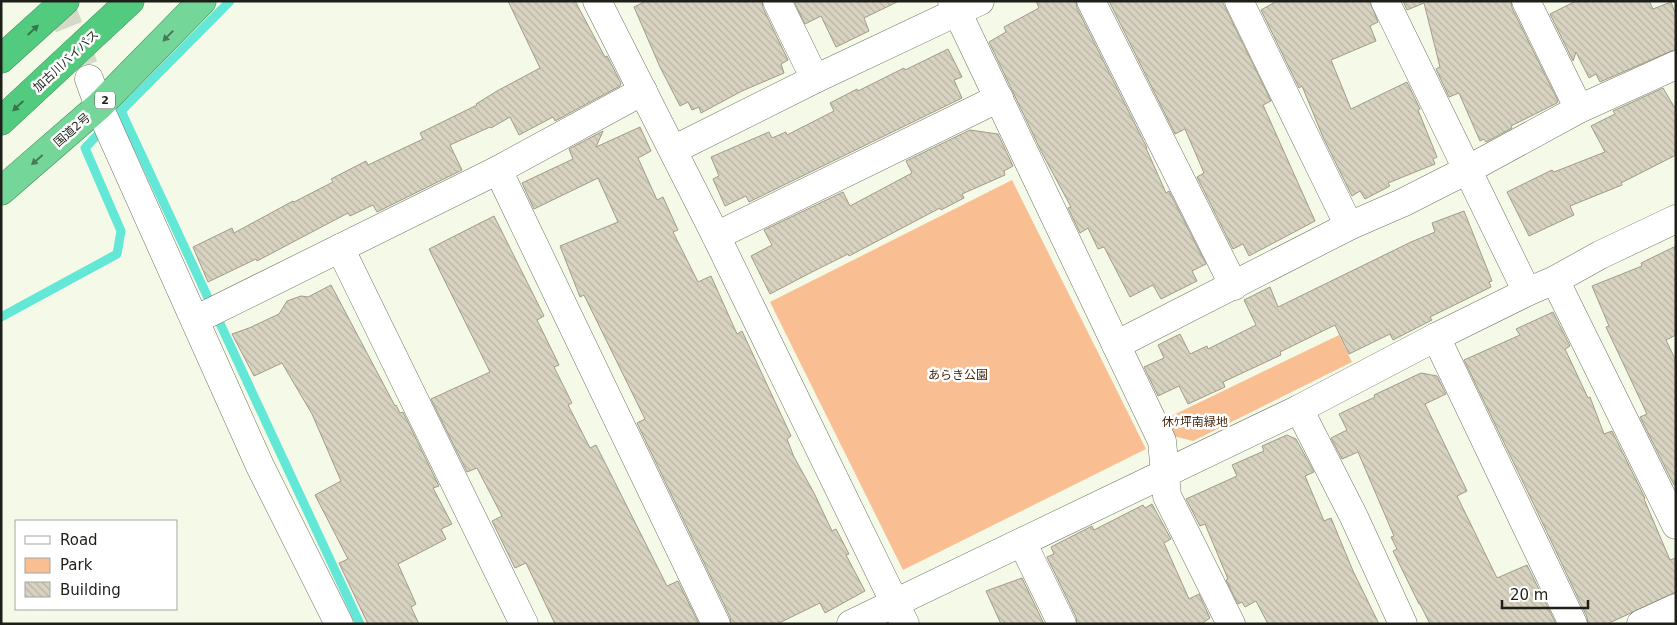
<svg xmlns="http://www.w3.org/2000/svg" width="1677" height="625" font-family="'DejaVu Sans','Noto Sans JP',sans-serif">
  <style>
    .park { fill: #f9be92 }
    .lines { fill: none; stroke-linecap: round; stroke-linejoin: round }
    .stream { stroke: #63e7d6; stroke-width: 9 }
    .building { fill: url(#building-back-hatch); stroke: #a29b8a }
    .minor-tunnel { stroke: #d4d9c8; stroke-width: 28; stroke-dasharray: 28 14; stroke-linecap: butt }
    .minor-casing { stroke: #707564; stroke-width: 29 }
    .tertiary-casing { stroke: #707564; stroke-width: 29 }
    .trunk-casing { stroke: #3f8f5a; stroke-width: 29 }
    .motorway-casing { stroke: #3f8f5a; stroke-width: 29 }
    .minor { stroke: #fff; stroke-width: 28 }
    .tertiary { stroke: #fff; stroke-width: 28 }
    .trunk { stroke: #74d698; stroke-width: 28 }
    .motorway { stroke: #52cb7e; stroke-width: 28 }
    .oneway { fill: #38754b }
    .oneway2 { fill: #487a58 }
    .labels { text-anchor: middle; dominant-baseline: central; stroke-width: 5; stroke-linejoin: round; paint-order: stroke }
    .shield { fill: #fff; stroke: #61625d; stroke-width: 1 }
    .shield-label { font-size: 11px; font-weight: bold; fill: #1d1f18 }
    .street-label { font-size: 12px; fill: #1d1f18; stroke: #fff }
    .park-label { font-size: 12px; fill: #43250b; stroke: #fff }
  </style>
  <defs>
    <pattern id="building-back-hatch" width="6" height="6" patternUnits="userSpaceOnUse" patternTransform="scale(1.25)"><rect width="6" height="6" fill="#d8d2c0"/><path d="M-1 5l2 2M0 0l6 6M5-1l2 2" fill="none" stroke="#b9b4a4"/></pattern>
  </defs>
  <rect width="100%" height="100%" fill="#f4fae7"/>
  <g class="park">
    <path d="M1012,180l134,269 -243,121 -133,-268z"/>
    <path d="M1339,335l13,27 -159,79 -20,-5 -8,-17z"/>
  </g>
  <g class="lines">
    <g class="stream">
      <path d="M121,111l239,513"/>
      <path d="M118,114l112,-113"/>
      <path d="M1,317l116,-63 4,-23 -36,-83 20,-21"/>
    </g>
  </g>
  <g class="building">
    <path d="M508,1h67l30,56 2,-1 14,27 -1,3 -65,35 -2,-4 -34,18 -9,-18 -19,11 -1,-1 -40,18 12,25 -85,42 -4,-7 -23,11 -2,-3 -91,48 -1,-2 -48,23 -15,-35 39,-19 2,5 59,-32 1,1 39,-20 -2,-3 35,-18 2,4 55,-26 -3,-6 57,-28 -1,-1 21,-13 43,-23z"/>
    <path d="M646,1h116l1,7 25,52 -7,4 3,9 -42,18 -41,22 -2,-6 -7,3 -4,-8 -8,4 -20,-39 -26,-60z"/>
    <path d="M794,1h105l-35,17 5,13 -33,16 -15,-31 -16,8z"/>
    <path d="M1036,1h40l1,7 70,140h-1l20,45 3,-2 37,73 -14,7 5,10 -36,18 -8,-14 -23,12 -26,-50 -6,2 -10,-21 -8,5 -12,-25 3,-1 -30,-56 -52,-109 17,-10 -2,-5 35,-19z"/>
    <path d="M1109,1h113l49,100 -8,4 52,116 -66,35 -6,-12 -10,5 -36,-72 7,-4 -19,-44 -10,5z"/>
    <path d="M1277,1h93l8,21 -8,4 6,15 -45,19 20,49 56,-27 13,27 -2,1 19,47 -4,2 2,5 -47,19 2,3 -25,13 -5,-8 -8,5 -29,-59 -21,-51 -3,2 -38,-78z"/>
    <path d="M1403,1h108l1,7 46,93 -1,2 -46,23 1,2 -26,14 -2,-3 -4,2 -21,-48 -10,4 -13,-28 4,-2 -16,-64 -17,7z"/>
    <path d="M1576,1h73l4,8 18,-7 5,13v34l-76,33 -4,-8 -7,4 -13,-26 -3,9 -23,-47z"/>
    <path d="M948,49l14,28 -8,3 8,18 -213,104 -3,-6 -21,10 -12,-27 6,-3 -8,-19 58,-25 3,6 14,-6 1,3 47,-24 -4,-8 27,-14 1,2 46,-23 1,2z"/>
    <path d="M1663,88l13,22v45l-55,28 1,2 -52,21 4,9 -45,21 -22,-44 45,-22 2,2 51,-20 -14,-26 24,-12 -2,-3z"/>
    <path d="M640,127l11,24 -13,7 19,42 6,-3 15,33 -5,2 25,50 13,-6 26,58 5,-3 49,105 -4,3 7,18 20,36 18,38 4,-2 13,25 -3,1 19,36 -40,22 -5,-10 -43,21h-46l-1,-7 -93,-194 8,-4 -61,-124 -4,2 -20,-51 58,-24 -20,-44 -64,31 -12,-26 51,-24 -4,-10 34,-18 -7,16z"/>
    <path d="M970,130l28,4 15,32 -9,5 1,4 -43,19 2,4 -23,12 -1,-2 -91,48 -1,-2 -36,18 -42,22 -19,-38 21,-11 -8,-15 79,-38 7,14 62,-33 -6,-12z"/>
    <path d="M1464,211l28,70 -3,1 2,5 -61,30 2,3 -39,20 -3,-6 -41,20 -14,-29 -55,27 1,3 -58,27 2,5 -37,17 -9,-18 -21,10 -14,-29 20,-9 -6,-13 22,-11 10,20 17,-8 1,3 48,-24 -12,-25 26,-13 8,20 133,-65 24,-10 -3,-9z"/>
    <path d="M494,216l50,100 -7,4 22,45 -5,2 18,36 -4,2 22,43 6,-3 71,141 11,-5 21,43h-144l-29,-61 -11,5 -23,-47 10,-5 -25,-48 -10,4 -36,-73 59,-27 -61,-123z"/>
    <path d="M1676,246v89l-10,5 10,21v123l-2,1 -34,-68 7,-3 -41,-87 3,-1 -17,-40 50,-20 -1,-3z"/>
    <path d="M331,285l64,121 1,-1 4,8 3,-1 36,74 -6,2 19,36 -11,5 5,10 -48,25 18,40 -5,3 8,17h-51l-29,-61 9,-4 -33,-64 26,-14 -29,-67 -30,-51 -28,13 -22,-42 17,-6 30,-14 8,-13 14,-5 7,1z"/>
    <path d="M1553,312l17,34 -5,3 23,49 2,-1 14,37 8,-3 33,67 -1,1 26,61 6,-2v34l-69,32h-19l-1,-7 -51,-108 -72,-149 56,-25 -4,-6z"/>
    <path d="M1421,373l16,3 9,18 -21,10 42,87 -10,5 40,82 30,-13 29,59h-126l-10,-20h-1l-26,-53 4,-2 -6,-12 3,-1 -36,-84 -16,7 -11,-21 16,-8 -8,-16 36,-17 -1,-2z"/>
    <path d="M1287,435l9,4 18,33 -9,4 19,45 7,-3 22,53 26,53h-111l-12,-23 -11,6 -3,-5 -4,2 -12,-24 2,-1 -23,-55 -5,2 -14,-27 51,-23 -5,-11 32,-14 -2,-5z"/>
    <path d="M1152,504l19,35 -7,4 25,56 10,-5 11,24 -9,6h-124l-1,-7 -29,-60 7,-3 -3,-7 41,-21 2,4 49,-25 2,3z"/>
    <path d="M1022,578l22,46h-43l-15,-33z"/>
  </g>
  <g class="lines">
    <path class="minor-tunnel" d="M59,1l30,78"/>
    <g class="minor-casing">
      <g id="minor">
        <path d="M597,1l119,235 189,388"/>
        <path d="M777,1l38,78"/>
        <path d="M952,1l210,440 5,55 64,128"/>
        <path d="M1091,1l143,285"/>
        <path d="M1239,1l110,225"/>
        <path d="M1385,1l142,291"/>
        <path d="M1526,1l53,108"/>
        <path d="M89,79l11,30 160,357 79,158"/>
        <path d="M498,170l218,454"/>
        <path d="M716,236l283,-138"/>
        <path d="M340,248l184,376"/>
        <path d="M1555,280l121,245"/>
        <path d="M195,320l303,-150 145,-79"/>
        <path d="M1436,337l137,287"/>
        <path d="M1116,345l233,-119 53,-23 65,-33 112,-61 97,-44"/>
        <path d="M1299,409l55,108 49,107"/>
        <path d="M1022,542l40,82"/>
        <path d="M851,624l448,-215 137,-72 91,-45 28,-12 45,-25 76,-36"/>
        <path d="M1641,624l35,-16"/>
      </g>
    </g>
    <g class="tertiary-casing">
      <path id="tertiary" d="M673,150l142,-71 165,-78"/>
    </g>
    <g class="trunk-casing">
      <path id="trunk" d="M1,191l98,-85 103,-105"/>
    </g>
    <g class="motorway-casing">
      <g id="motorway">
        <path d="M1,59l64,-58"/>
        <path d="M1,121l129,-120"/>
      </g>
    </g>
    <use href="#minor" class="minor"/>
    <use href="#tertiary" class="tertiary"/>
    <use href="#trunk" class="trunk"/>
    <use href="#motorway" class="motorway"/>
  </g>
  <defs><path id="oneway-solid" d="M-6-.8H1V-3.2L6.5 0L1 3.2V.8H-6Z" transform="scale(1.25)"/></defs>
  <g class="oneway">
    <use href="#oneway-solid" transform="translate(33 30) rotate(-43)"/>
    <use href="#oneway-solid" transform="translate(18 106) rotate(137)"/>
  </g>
  <g class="oneway2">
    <use href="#oneway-solid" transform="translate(168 36) rotate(134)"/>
    <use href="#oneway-solid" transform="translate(37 160) rotate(139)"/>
  </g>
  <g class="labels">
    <rect class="shield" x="95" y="91.5" width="20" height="17" rx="4"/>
    <g class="shield-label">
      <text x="105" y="100">2</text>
    </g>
    <g class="street-label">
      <text transform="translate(66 61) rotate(-43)">加古川バイパス</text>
      <text transform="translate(72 130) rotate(-41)">国道2号</text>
    </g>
    <g class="park-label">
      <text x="958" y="375">あらき公園</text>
      <text x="1195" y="422">休ｹ坪南緑地</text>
    </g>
  </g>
  <rect width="1677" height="625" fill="none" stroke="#1d1f18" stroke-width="5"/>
  <rect x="15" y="520" width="162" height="90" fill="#ffffff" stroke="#a5a5a3"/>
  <rect x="25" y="536" width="25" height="8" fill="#ffffff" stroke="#a5a5a3"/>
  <text x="60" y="545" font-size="15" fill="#1d1f18">Road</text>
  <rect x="25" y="558" width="25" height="15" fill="#f9be92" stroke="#a5a5a3"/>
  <text x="60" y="570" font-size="15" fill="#1d1f18">Park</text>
  <rect x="25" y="582" width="25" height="15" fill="url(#building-back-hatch)" stroke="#a5a5a3"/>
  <text x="60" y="595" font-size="15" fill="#1d1f18">Building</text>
  <path d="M1502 600v8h86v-8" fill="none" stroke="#1d1f18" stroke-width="2.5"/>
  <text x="1510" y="600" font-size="15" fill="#1d1f18" stroke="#ffffff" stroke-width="4" paint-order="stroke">20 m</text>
</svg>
